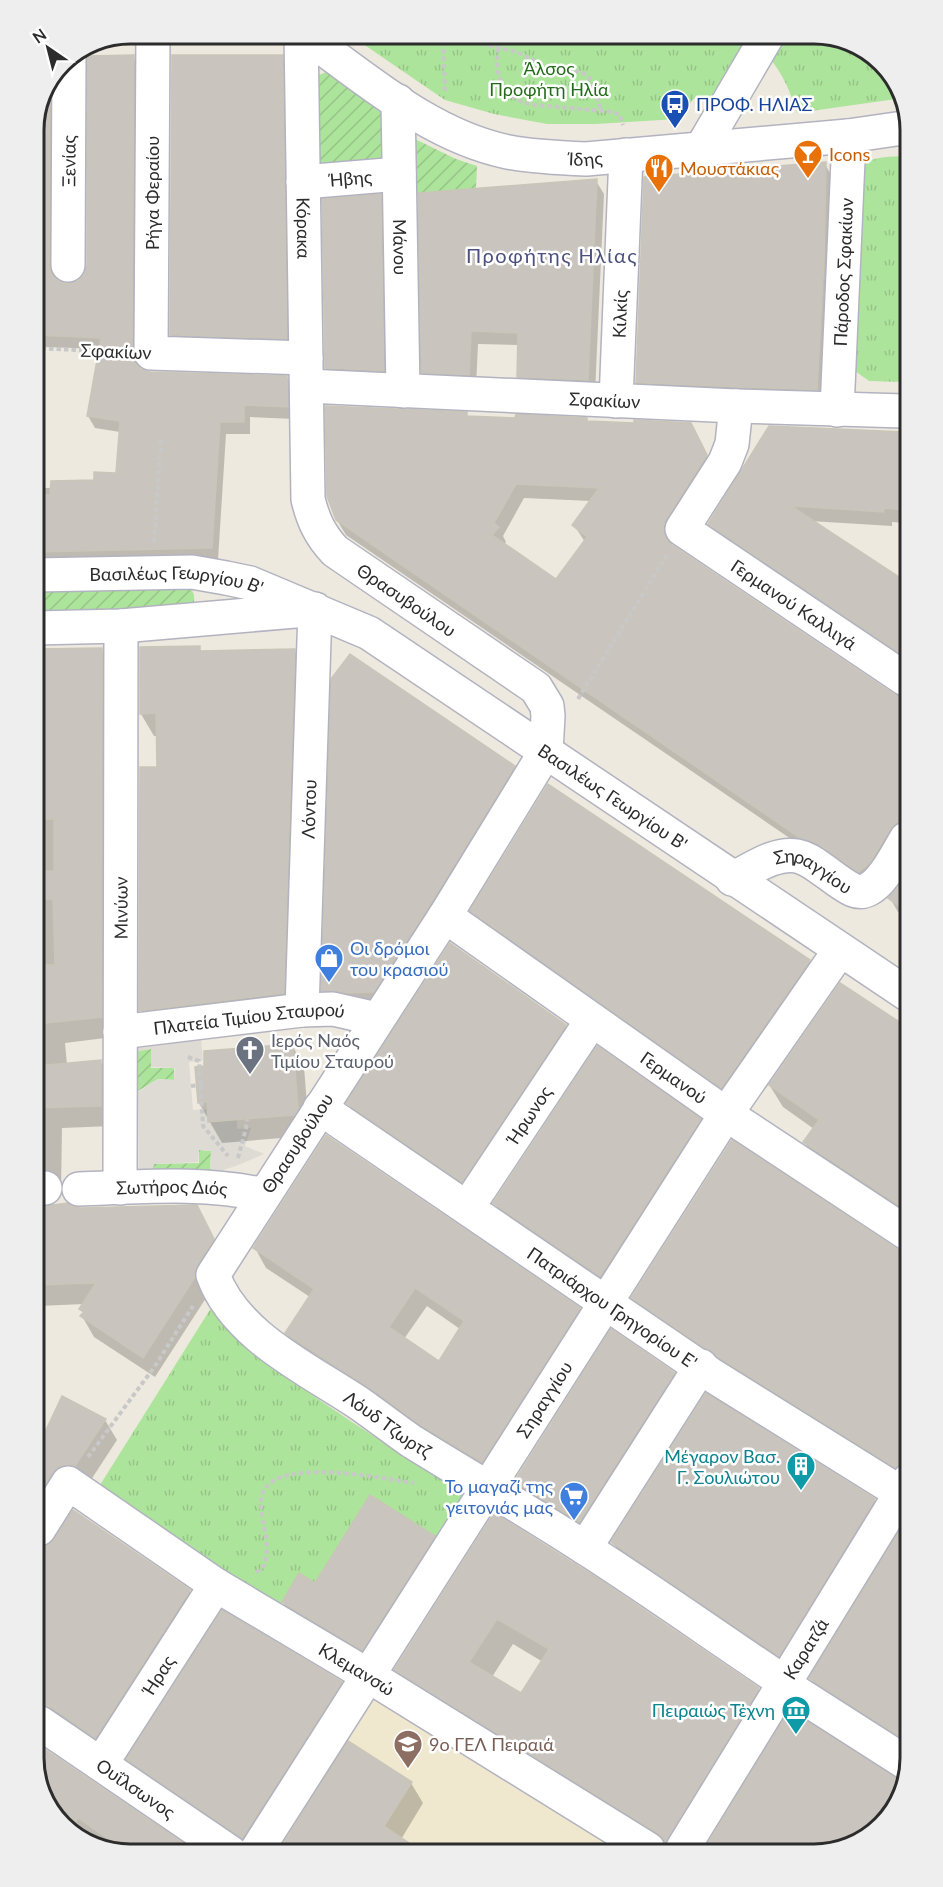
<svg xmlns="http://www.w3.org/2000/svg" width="943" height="1887" font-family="Lato,sans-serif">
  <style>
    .education { fill: #efe7ce }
    .park { fill: url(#park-tufts) }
    .garden { fill: url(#garden-furrows) }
    .plaza { fill: #dedbd5 }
    .shadow { fill: #0003; fill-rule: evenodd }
    .building { fill: #c9c5be; stroke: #c9c5b8; stroke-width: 1.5; fill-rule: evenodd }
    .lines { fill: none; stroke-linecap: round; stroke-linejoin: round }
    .minor-casing { stroke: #b2b3c0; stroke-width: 36 }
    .path { stroke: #c8c8c8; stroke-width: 4; stroke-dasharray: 4.5 3; stroke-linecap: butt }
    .minor { stroke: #fff; stroke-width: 33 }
    .labels { text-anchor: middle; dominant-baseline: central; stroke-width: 5; stroke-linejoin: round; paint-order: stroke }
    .park-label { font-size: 18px; fill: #236b1a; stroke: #fff }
    .transit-label { font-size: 18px; fill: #164399; stroke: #fff; text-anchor: start }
    .food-label { font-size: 18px; fill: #c56008; stroke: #fff; text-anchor: start }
    .street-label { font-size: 18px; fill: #2c2c2c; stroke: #fff }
    .shop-label { font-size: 18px; fill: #366cbe; stroke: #fff; text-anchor: start }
    .worship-label { font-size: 18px; fill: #5b616d; stroke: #fff; text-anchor: start }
    .culture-label { font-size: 18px; fill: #0d838f; stroke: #fff; text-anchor: end }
    .education-label { font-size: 18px; fill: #785e54; stroke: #fff; text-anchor: start }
    .neighbourhood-label { font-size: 20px; letter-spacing: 1.5px; fill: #4b507e; stroke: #fff }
    .rim { fill: none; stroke: #2c2c2c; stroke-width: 3 }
  </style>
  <defs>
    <pattern id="park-tufts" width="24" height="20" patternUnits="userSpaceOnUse" patternTransform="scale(1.5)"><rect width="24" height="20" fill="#ade49b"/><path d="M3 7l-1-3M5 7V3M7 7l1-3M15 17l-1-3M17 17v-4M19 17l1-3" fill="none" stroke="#95c486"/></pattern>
    <pattern id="garden-furrows" width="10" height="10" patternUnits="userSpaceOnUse" patternTransform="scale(1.5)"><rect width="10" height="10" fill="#ade49b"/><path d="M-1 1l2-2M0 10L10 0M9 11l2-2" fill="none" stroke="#95c486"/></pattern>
  </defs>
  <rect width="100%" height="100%" fill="#eee9de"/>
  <path class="education" d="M371,1691l249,158 -352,3z"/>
  <g class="park">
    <path d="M347,33h404l-39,63h-16l-19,23 -81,5h-49l-53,-10 -49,-14z"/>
    <path d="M788,33h33l51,20 31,40v5l-106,15c-6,-20 -13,-36 -25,-52z"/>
    <path d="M903,156l1,226 -35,-1 -14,-10 6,-204c10,-11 28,-10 42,-11z"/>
    <path d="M211,1308c30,37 68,64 107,91 49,34 100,65 150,96l-27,45 -71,-44 -55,87 -16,-10 -21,36 -183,-116z"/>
  </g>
  <g class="garden">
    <path d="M326,72l59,41 4,48 -69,11 -3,-96z"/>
    <path d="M415,139l41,20 21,7 -1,22 -60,5z"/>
    <path d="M35,585h152c8,7 9,13 5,23l-157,9z"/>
    <path d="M151,1049v19h23v12l-16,-1 -20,12 -1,-40z"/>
    <path d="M199,1150l12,1 -1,23 -57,2v-12l46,-1z"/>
  </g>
  <path class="plaza" d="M201,1039l2,21 -14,2 4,48 14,-1 2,13 28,-2v9l14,-1 -6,18 19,8 -28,12 -26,8 1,-23 -12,-1 -1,12 -44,2 -2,12 -13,1 -1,-85 20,-13 16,1 1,-12 -24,-1v-18l-14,2v-4z"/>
  <g class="shadow">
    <path d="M282,56l7,12 4,282 -115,-3 -7,-13z"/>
    <path d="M133,57l7,12 -1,300 11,4 137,5 7,12v29l-44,-2v17h-24l-8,126 -183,4v-76h17l43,-7 22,-7 3,-42 -25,-4 -7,-12 12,-67 -55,-2 -2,-4 -9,1 -1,-221 24,-52 -2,207 1,3 13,4 10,-3 6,-6z"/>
    <path d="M825,164l6,11 -8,226 -179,-7 -7,-12z"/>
    <path d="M596,181l8,13 -9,199 -69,-3 -8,-13 1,-32 -41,-1 -2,43 -45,-2 -8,-13z"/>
    <path d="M380,196l7,12 3,174 -57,-2 -7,-12z"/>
    <path d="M466,414l2,3 118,2 2,4 111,16 15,31 -40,64 -3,12 211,151 23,2 1,138 -39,48 -57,-33 -464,-317 -9,-15zM524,498l67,3 -17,24 11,17 -28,39 -53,-36 2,-3 -3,-6z"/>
    <path d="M770,427l134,6 1,90 -13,-1v4l-82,-5 78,60 -4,69 -166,-112 -9,-14z"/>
    <path d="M199,647l3,5 92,-2 13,23 -11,343 -142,17 -13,-23 17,-242v-32h-4l-13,-22z"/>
    <path d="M101,649l12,21v367l-48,6 2,22 34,-3 12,21 -1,43 -50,2 -1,63 -11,-2 -12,6 -3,-545z"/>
    <path d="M514,767l14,23 -141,225 -50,-1 -14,-24z"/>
    <path d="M906,877v41l-8,-6 -8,-14z"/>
    <path d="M472,911l337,50 14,23 -88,126 -249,-175z"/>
    <path d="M565,1026l10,17 -103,155 -114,-77 -10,-18z"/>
    <path d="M907,1029l1,195 -91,-60 -12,-22 9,-13 -31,-22 -13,-21z"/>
    <path d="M292,1045l12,22 5,64 -3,5 -84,7 -23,-40z"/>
    <path d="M699,1120l10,17 -99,155 -106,-72 -9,-17z"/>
    <path d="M68,1205l11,4 129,19 17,32 -19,38 -51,79 -61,-40 -12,-21 2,-2 -3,-5 3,-5 -46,2v-98z"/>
    <path d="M255,1248l324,61 11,20 -97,152 -195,-129 -12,-19 24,-36 -44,-29zM427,1306l33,23 -21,34 -35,-24z"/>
    <path d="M897,1251l11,3 1,235 -263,-170 -13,-21z"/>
    <path d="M673,1374l16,26 -94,148 -64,-40 -15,-26z"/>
    <path d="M105,1420l12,20 -30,46 -48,47v-100l6,3z"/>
    <path d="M874,1500l11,20 -95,154 -166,-112 -11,-20z"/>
    <path d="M74,1512l115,79 12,21 -93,146 -68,-45 -1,-164 10,-2z"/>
    <path d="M494,1515l264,174 16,27 -80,132 -37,1 -246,-153 -15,-26zM513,1644l30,18 -21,33 -30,-18z"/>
    <path d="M909,1519l1,237 -87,-56 -12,-21z"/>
    <path d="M434,1537l15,27 -71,112 -79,-47 -16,-27 33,-17z"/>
    <path d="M341,1683l9,15 -99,154 -114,-77 -9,-16z"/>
    <path d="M790,1713l112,70 -8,29 -44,35 -143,1z"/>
    <path d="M349,1743l62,40 12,20 -23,38 6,10 -127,1z"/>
    <path d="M40,1747l155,106 -72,1 -52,-20 -31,-40z"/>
  </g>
  <g class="building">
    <path d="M134,55l-2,298 2,9 7,7 9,3 137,4 1,31 -44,-2v17h-24l-8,126 -177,4v-58l15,1 1,-14 43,-1v-8l22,1 4,-52 -33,-5 14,-78 -64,-3 -1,-24h-2l-1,-188 17,-37 -1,179 2,9 7,7 10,3 10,-3 6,-6 3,-10v-209z"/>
    <path d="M172,55h111l4,284 -117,-4z"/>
    <path d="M826,162l-2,98 -7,130 -181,-7 8,-206z"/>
    <path d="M597,179l-9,201 -71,-3 1,-44 -47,-2 -2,44 -48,-2 -3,-180z"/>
    <path d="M381,194l3,177 -59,-3 -3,-169z"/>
    <path d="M325,406l142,6v4l48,2 1,-4 71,4v3l47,2v-3l57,3 16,32 -41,64 -3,10 3,9 6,7 223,150 10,2 1,123 -9,2 -7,7 -20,34 -12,9 -40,-28 -18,-6 -464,-318 -9,-24zM516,484l83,4 -27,37 15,12 -31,42 -64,-44 7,-8 -5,-4z"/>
    <path d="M769,426l135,6 1,78 -21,-2v4l-93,-6 114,75v76l-197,-133z"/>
    <path d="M200,646v5l95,-2 -11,344 -145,18 1,-244h17l-1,-54 -16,1v-67z"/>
    <path d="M102,648v369l-65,7v-59h18l-2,-66h-17v-27l18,-1v-52h-18l-1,-170z"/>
    <path d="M350,654l165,112 -86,140 -55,86 -29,1 -24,-2 10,-312z"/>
    <path d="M548,784l262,176 -89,128 -251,-177z"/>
    <path d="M906,876v35l-18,-13z"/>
    <path d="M450,943l116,82 -104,157 -116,-79z"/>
    <path d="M840,983l67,44 1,184 -105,-69 16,-22 -50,-35z"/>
    <path d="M293,1044l5,65 -4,6 -86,7 -1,-20 -9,1 -3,-36 9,-1v-15z"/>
    <path d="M597,1046l104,73 -101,157 -107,-73z"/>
    <path d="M101,1060v46l-64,2v-42z"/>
    <path d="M326,1135l254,173 -98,154 -61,-37 -50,-36 -86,-56 29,-44 -61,-41zM415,1288l49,33 -25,40 -50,-34z"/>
    <path d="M732,1140l166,110 10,3 1,208 -8,2 -5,5 -176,-110 -89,-60z"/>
    <path d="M68,1203l12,5 117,-3 17,34 -17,26 -2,12 -52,81 -63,-42 4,-4 -5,-3 17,-26 -58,2v-78z"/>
    <path d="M611,1329l64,44 -96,149 -65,-40z"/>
    <path d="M706,1393l169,106 -96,157 -168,-114z"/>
    <path d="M62,1396l44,23 -31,47 -6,-2 -10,3 -7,6 -13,21v-49z"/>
    <path d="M370,1495l65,41 -73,114 -80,-48 17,-29 16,10z"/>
    <path d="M73,1510l117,80 -95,148 -44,-31 -11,-2 -1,-157 9,-3 6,-6z"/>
    <path d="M494,1513l106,67 159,108 -94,155 -7,-10 -264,-163zM497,1619l52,30 -28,44 -52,-31z"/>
    <path d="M904,1523l5,4 1,216 -101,-65z"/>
    <path d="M222,1610l120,72 -100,156 -116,-79z"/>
    <path d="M789,1710l114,71 -5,17 -11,19 -37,30 -145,1z"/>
    <path d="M348,1741l64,41 -28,44 37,25 -143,1z"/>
    <path d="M40,1746l158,107 -68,1 -52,-36 -7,9 -13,-9 -18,-24z"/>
  </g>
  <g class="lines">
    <g class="minor-casing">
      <g id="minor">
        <path d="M153,33l-2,320 155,5"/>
        <path id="s1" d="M301,33l7,466c5,21 12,36 27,52l201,137 11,18 1,10 -2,35 -101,165 -232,359c22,61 95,94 147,129 17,12 34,25 51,37 58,36 117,70 174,107 67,43 133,90 199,134l13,11 111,71"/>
        <path id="s2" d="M302,33c63,45 128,103 206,119 26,5 51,6 78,7l262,-23 55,-8"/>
        <path id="s3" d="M398,101l5,290"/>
        <path d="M701,149l68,-116"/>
        <path id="s4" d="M303,182l96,-8"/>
        <path id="s5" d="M68,265l1,-207"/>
        <path id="s6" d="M307,386l429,20 168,5"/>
        <path id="s7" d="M616,401l10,-246"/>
        <path id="s8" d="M736,406l-4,38 -7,18 -43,67 223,150"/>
        <path id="s9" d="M837,410l11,-250v-24"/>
        <path id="s10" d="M35,575l157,-3 34,6 24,5 119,50 538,361"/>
        <path d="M35,628l86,-2 186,-16"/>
        <path id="s11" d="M732,879c20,-10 43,-27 65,-23 11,2 20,10 29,16 8,6 18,14 27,18 23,10 43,-35 53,-51"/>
        <path id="s12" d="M445,916l281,198 182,120"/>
        <path id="s13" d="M302,1010l13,-401"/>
        <path id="s14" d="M120,1032l182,-22 31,-1 44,10"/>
        <path id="s15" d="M320,1108l390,266 199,124"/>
        <path d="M38,1188h7"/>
        <path id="s16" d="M120,1188l1,-562"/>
        <path id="s17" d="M79,1189c61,-2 125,-8 185,6"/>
        <path id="s18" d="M467,1208l125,-188"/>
        <path id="s19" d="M39,1529l29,-46 148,102 153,91 279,173"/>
        <path d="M585,1548l116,-182"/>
        <path id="s20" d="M40,1723l191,130"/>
        <path id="s21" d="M101,1764l115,-179"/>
        <path id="s22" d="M683,1848l226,-368"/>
        <path id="s23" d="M255,1853l471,-739 114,-164"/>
      </g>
    </g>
    <g class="path">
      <path d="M438,33l79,19 33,16 32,4 10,9 9,30"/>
      <path d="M501,33c-8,34 -6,66 34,72l79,7 6,4 3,9"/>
      <path d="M443,34l2,59"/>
      <path d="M34,348l86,4"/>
      <path d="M154,542l7,-102"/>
      <path d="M578,699l89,-144"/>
      <path d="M188,1057l11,4 4,65 25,30"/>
      <path d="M191,1086l15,-2"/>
      <path d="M238,1158l8,-30 1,-9"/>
      <path d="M88,1457l67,-91 38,-60"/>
      <path d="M256,1572l6,-3c11,-20 0,-42 -1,-64 -4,-54 123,-26 153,-22"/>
    </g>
    <use href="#minor" class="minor"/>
  </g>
  <defs>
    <g id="bus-pin" transform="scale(1.5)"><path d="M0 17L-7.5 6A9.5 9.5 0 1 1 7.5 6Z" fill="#1a4fb4" stroke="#fff"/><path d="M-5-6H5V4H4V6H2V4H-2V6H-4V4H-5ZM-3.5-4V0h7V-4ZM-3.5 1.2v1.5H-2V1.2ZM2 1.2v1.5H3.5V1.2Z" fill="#fff"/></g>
    <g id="bar-pin" transform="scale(1.5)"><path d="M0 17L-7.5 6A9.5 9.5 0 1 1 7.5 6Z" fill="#e8710a" stroke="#fff"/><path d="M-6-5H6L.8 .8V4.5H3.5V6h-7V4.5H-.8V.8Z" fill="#fff"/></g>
    <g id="restaurant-pin" transform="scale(1.5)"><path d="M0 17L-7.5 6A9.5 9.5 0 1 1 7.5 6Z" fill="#e8710a" stroke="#fff"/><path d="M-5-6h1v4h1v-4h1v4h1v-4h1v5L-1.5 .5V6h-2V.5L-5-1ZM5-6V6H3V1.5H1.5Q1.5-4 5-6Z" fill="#fff"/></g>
    <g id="shop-pin" transform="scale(1.5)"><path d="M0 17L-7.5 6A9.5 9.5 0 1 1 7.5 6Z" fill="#3f7fe0" stroke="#fff"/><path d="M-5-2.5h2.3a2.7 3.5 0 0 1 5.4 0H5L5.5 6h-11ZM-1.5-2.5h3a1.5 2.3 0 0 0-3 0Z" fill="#fff"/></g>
    <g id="church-pin" transform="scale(1.5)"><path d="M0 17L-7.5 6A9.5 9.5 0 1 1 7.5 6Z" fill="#6b7280" stroke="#fff"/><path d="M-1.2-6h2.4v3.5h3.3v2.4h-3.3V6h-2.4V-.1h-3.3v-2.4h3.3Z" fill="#fff"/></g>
    <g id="building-pin" transform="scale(1.5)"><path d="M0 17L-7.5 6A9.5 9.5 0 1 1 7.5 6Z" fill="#0f9aa8" stroke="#fff"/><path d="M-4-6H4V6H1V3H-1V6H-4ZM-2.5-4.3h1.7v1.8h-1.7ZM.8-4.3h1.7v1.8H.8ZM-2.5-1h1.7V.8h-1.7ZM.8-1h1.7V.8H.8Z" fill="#fff"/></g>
    <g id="supermarket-pin" transform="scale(1.5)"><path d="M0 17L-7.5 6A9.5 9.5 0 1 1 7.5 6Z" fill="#3f7fe0" stroke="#fff"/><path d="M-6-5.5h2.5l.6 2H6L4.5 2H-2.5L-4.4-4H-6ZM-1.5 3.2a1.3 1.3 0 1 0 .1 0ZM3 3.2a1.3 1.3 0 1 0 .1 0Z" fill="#fff"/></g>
    <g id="museum-pin" transform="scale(1.5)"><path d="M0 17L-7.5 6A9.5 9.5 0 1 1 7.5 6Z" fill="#0f9aa8" stroke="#fff"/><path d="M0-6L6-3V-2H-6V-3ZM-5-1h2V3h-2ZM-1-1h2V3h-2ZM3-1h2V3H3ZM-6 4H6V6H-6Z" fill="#fff"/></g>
    <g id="school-pin" transform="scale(1.5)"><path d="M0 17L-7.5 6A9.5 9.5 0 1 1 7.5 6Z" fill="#8d6e63" stroke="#fff"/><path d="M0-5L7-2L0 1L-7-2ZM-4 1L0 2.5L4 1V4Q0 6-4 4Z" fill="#fff"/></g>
  </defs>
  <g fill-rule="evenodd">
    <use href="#bus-pin" x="675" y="104"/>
    <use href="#bar-pin" x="808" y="154"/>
    <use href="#restaurant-pin" x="659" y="168"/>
    <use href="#shop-pin" x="329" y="958"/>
    <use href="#church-pin" x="250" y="1050"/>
    <use href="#building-pin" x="801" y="1466"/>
    <use href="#supermarket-pin" x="574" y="1496"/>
    <use href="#museum-pin" x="796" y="1710"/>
    <use href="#school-pin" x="408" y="1744"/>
  </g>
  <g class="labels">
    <g class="park-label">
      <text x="549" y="68">Άλσος<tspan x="549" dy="21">Προφήτη Ηλία</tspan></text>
    </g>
    <g class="transit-label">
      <text x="696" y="104">ΠΡΟΦ. ΗΛΙΑΣ</text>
    </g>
    <g class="food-label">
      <text x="829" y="154">Icons</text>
      <text x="680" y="168">Μουστάκιας</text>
    </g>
    <g class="street-label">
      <text stroke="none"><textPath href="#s2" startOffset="318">Ίδης</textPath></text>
      <text stroke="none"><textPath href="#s5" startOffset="104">Ξενίας</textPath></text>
      <text stroke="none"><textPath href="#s4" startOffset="48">Ήβης</textPath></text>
      <text transform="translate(152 193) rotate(-90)">Ρήγα Φεραίου</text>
      <text stroke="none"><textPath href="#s1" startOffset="195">Κόρακα</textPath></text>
      <text stroke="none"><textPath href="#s3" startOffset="146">Μάνου</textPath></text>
      <text stroke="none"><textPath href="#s9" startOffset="138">Πάροδος Σφακίων</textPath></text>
      <text stroke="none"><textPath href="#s7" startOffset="87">Κιλκίς</textPath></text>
      <text transform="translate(116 351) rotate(2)">Σφακίων</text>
      <text stroke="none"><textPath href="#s6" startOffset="298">Σφακίων</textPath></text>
      <text stroke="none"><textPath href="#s10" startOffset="142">Βασιλέως Γεωργίου Β'</textPath></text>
      <text stroke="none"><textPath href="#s1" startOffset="612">Θρασυβούλου</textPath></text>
      <text stroke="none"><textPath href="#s8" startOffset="272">Γερμανού Καλλιγά</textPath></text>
      <text stroke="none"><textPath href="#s10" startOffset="639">Βασιλέως Γεωργίου Β'</textPath></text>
      <text stroke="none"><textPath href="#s13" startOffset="201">Λόντου</textPath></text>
      <text stroke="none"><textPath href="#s11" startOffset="90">Σηραγγίου</textPath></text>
      <text stroke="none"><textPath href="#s16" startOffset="280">Μινύων</textPath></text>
      <text stroke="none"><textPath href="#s14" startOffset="130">Πλατεία Τιμίου Σταυρού</textPath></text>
      <text stroke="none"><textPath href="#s12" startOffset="280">Γερμανού</textPath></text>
      <text stroke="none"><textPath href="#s18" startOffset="112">Ήρωνος</textPath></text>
      <text transform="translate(297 1143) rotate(-57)">Θρασυβούλου</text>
      <text stroke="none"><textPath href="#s17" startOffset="93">Σωτήρος Διός</textPath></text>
      <text stroke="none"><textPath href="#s15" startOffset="354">Πατριάρχου Γρηγορίου Ε'</textPath></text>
      <text stroke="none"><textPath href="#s23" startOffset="538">Σηραγγίου</textPath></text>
      <text stroke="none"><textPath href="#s1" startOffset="1689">Λόυδ Τζωρτζ</textPath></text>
      <text stroke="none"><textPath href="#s22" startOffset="234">Καρατζά</textPath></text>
      <text stroke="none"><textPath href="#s19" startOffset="398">Κλεμανσώ</textPath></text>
      <text stroke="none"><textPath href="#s21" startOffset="106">Ήρας</textPath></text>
      <text stroke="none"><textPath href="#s20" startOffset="116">Ουΐλσωνος</textPath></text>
    </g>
    <g class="shop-label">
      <text x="350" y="948">Οι δρόμοι<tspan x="350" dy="21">του κρασιού</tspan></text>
      <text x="553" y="1486" text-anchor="end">Το μαγαζί της<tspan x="553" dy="21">γειτονιάς μας</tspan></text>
    </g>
    <g class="worship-label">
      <text x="271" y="1040">Ιερός Ναός<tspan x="271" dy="21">Τιμίου Σταυρού</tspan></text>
    </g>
    <g class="culture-label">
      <text x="780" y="1456">Μέγαρον Βασ.<tspan x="780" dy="21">Γ. Σουλιώτου</tspan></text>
      <text x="775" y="1710">Πειραιώς Τἐχνη</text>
    </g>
    <g class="education-label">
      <text x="429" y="1744">9ο ΓΕΛ Πειραιά</text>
    </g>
    <g class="neighbourhood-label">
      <text x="552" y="255">Προφήτης Ηλίας</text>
    </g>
  </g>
  <path d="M0 0H943V1887H0ZM130 44H814A86 86 0 0 1 900 130V1758A86 86 0 0 1 814 1844H130A86 86 0 0 1 44 1758V130A86 86 0 0 1 130 44Z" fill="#eee" fill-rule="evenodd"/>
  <path class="rim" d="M130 44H814A86 86 0 0 1 900 130V1758A86 86 0 0 1 814 1844H130A86 86 0 0 1 44 1758V130A86 86 0 0 1 130 44Z"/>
  <g transform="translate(48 48) rotate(325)" stroke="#ffffff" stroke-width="4.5" paint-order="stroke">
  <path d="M0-4.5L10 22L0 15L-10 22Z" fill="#2c2c2c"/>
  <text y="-9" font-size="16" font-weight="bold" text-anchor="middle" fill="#2c2c2c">N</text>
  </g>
</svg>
